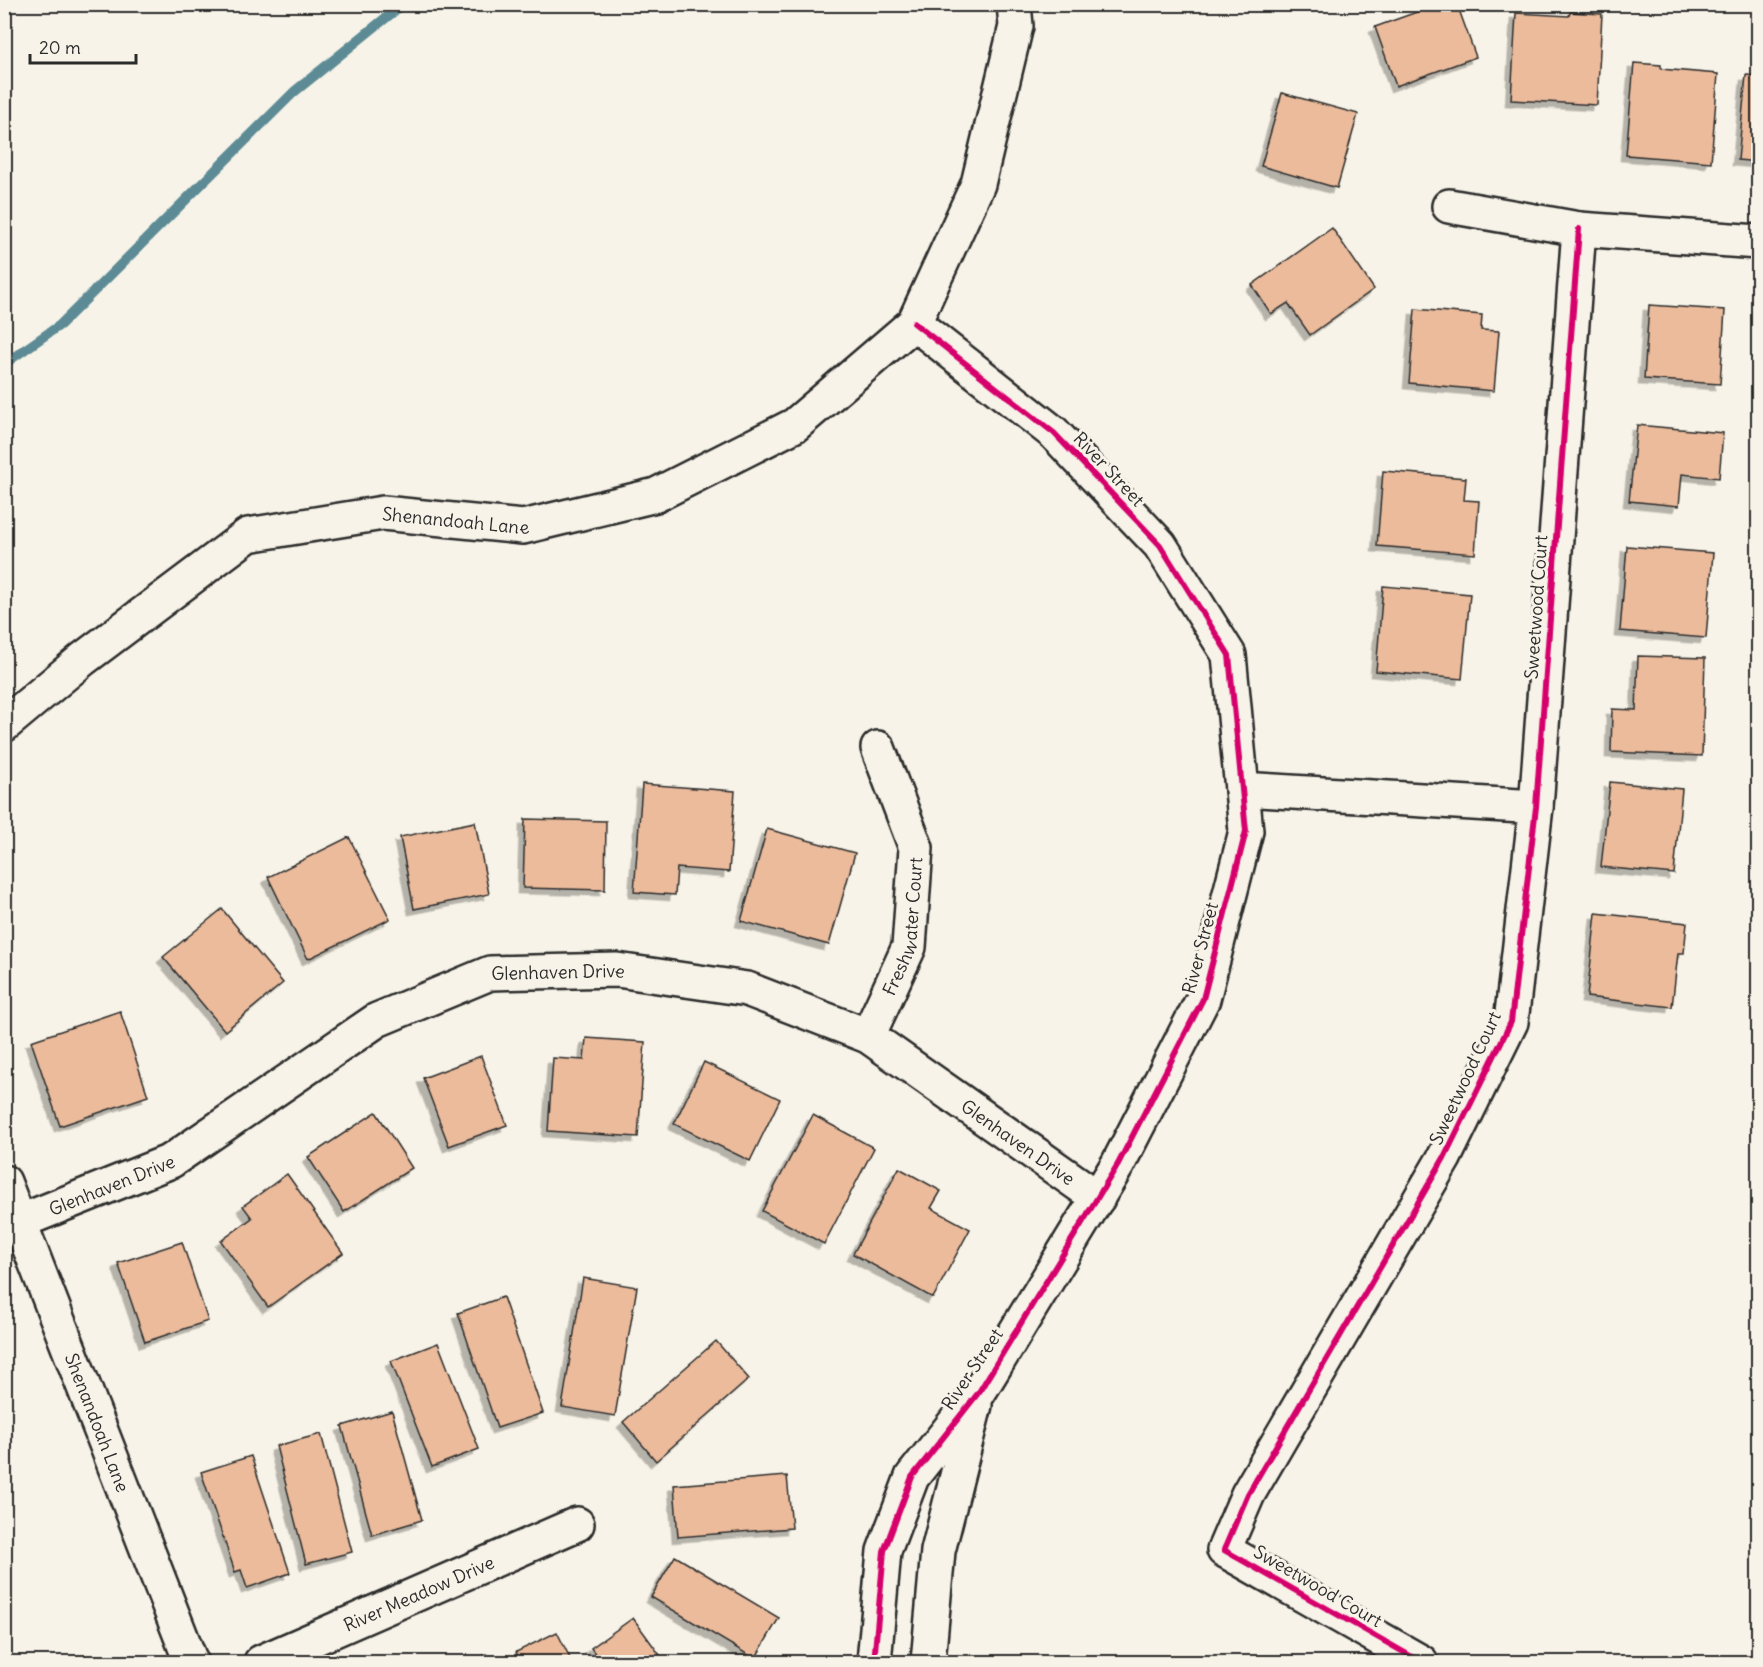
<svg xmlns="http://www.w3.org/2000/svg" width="1763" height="1667" font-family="Delius,sans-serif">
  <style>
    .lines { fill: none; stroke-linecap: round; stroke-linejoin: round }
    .stream { stroke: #5d8b95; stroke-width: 10 }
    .building { fill: #ebbb9b; stroke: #2b2b2b; stroke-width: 1.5; filter: url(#shadow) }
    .minor-casing { stroke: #2b2b2b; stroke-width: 38 }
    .minor { stroke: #f7f3e8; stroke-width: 33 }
    .cycleway-casing { stroke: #f7f3e8; stroke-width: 10 }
    .cycleway { stroke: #d6006c; stroke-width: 6 }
    .labels { text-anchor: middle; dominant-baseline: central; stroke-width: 6; stroke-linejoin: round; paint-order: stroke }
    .street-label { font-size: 18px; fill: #2b2b2b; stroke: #f7f3e8 }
  </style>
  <defs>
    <filter id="shadow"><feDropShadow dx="-5.5" dy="5.5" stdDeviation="0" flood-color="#0004"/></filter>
  </defs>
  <rect width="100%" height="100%" fill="#f7f3e8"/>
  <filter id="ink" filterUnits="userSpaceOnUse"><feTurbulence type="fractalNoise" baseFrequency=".0167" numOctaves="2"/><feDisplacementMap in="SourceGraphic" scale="12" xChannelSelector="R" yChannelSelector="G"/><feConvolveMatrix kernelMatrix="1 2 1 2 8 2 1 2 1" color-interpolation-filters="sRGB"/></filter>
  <g filter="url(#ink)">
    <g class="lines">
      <path class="stream" d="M4,364l56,-39 234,-233 109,-88"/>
    </g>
    <g class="building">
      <path d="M1439,4h18l19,53 -80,29 -21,-59z"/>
      <path d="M1570,12l32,2 -5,91 -86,-5 5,-87 53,3z"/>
      <path d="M1634,63l27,2v4l57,5 -7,88 -85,-7z"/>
      <path d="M1746,75l12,1v86l-20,-2z"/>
      <path d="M1282,93l76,21 -21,74 -76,-22z"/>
      <path d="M1332,228l42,61 -64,46 -22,-32 -17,11 -19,-29z"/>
      <path d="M1649,305l76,5 -5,74 -76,-5z"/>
      <path d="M1415,309l67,6 -1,15 18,1 -5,60 -85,-8z"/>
      <path d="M1637,425l86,8 -4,45 -37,-4 -3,32 -50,-5z"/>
      <path d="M1383,471l83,7 -2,22 15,1 -4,53 -98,-8z"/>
      <path d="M1627,546l86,7 -7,85 -86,-7z"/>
      <path d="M1383,586l87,8 -8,85 -86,-8z"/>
      <path d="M1638,656l67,2 -3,98 -91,-4 1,-43 24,1z"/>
      <path d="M1610,782l72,7 -8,85 -73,-7z"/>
      <path d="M642,784l93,7 -6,81 -52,-4 -2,27 -41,-3z"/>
      <path d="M525,819l81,2 -1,69 -82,-2z"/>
      <path d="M475,822l14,72 -75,15 -14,-72z"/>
      <path d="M767,829l88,24 -26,92 -88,-24z"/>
      <path d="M349,837l41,82 -82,40 -40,-82z"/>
      <path d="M222,909l61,74 -58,48 -62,-74z"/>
      <path d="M1596,913l91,10 -3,30h-6l-6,54 -85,-10z"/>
      <path d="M120,1011l28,85 -88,30 -29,-85z"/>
      <path d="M586,1038l59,4 -7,95 -90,-6 5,-73 31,2z"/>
      <path d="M481,1056l26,69 -58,21 -26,-68z"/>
      <path d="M704,1062l76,37 -30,62 -76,-37z"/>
      <path d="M376,1112l36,56 -68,44 -36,-55z"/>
      <path d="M813,1115l61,33 -50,96 -62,-33z"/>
      <path d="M899,1168l42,23 -10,17 39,21 -37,69 -80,-44z"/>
      <path d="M287,1174l56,79 -75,54 -47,-66 31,-23 -9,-12z"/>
      <path d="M182,1242l26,79 -63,21 -27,-79z"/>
      <path d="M583,1278l54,9 -22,129 -53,-9z"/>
      <path d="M503,1297l40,116 -46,15 -39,-115z"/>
      <path d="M716,1341l33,38 -93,82 -33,-39z"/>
      <path d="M438,1343l41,106 -47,18 -41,-106z"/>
      <path d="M392,1411l30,109 -50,15 -30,-109z"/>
      <path d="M321,1434l31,118 -46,12 -30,-118z"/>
      <path d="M251,1456l39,117 -43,15 -6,-18 -6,2 -34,-100z"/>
      <path d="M787,1476l5,52 -114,9 -4,-52z"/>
      <path d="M675,1556l104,62 -24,41 -104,-62z"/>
      <path d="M633,1618l32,44h-64l-10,-14z"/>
      <path d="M557,1632l15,30h-51l-5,-10z"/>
      <path d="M486,1654l5,8h-21z"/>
    </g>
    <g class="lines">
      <g class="minor-casing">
        <g id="minor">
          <path d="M1449,206l130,23 179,13"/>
          <path id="s1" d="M4,725l79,-66 165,-124 135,-22 140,14 133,-32 139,-70 119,-102 64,-139 38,-158 -2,-22"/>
          <path d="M1242,789l294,18"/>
          <path id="s2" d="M868,1036l41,-89 7,-99 -38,-100"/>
          <path id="s3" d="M4,1182l187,480"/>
          <path id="s4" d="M4,1228l167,-67 206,-141 113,-47 127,-3 130,19 121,47 230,162"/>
          <path id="s5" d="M261,1662l316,-138"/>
          <path d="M874,1662l10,-111 28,-74 67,-85 139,-228 85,-165 43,-168 -17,-176 -69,-110 -106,-112 -140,-110"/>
          <path d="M928,1662l10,-111 37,-146"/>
          <path d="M1421,1662l-197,-112 24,-56 196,-336 67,-136 25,-215 43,-578"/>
        </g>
      </g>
      <use href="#minor" class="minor"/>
      <g class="cycleway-casing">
        <g id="cycleway">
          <path d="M874,1662l10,-111 28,-74 67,-85 139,-228 85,-165 43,-168 -17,-176 -69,-110 -106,-112 -140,-110"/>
          <path d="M1421,1662l-197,-112 24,-56 196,-336 67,-136 25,-215 43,-578"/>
        </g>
      </g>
      <use href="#cycleway" class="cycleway"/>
    </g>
  </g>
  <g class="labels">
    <g class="street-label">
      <text transform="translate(1109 469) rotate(47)">River Street</text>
      <text stroke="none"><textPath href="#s1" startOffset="519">Shenandoah Lane</textPath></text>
      <text transform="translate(1536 607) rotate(-86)">Sweetwood Court</text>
      <text stroke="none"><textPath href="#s2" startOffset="117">Freshwater Court</textPath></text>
      <text transform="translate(1200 948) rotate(-75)">River Street</text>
      <text stroke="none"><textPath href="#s4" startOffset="620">Glenhaven Drive</textPath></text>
      <text transform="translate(1465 1078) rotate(-65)">Sweetwood Court</text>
      <text stroke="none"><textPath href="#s4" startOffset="1124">Glenhaven Drive</textPath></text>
      <text stroke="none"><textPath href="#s4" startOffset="116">Glenhaven Drive</textPath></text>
      <text transform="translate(972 1369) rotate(-56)">River Street</text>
      <text stroke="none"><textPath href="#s3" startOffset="258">Shenandoah Lane</textPath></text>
      <text transform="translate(1318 1586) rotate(30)">Sweetwood Court</text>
      <text stroke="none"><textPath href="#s5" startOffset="172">River Meadow Drive</textPath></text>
    </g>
  </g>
  <rect width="1763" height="1667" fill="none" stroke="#f7f3e8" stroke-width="24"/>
  <rect x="12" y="12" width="1739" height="1643" fill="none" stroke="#2b2b2b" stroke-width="2" filter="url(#ink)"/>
  <path d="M30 54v9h106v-9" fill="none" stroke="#2b2b2b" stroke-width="3"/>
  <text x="39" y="54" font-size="18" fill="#2b2b2b" stroke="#f7f3e8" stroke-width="4.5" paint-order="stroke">20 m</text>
</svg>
